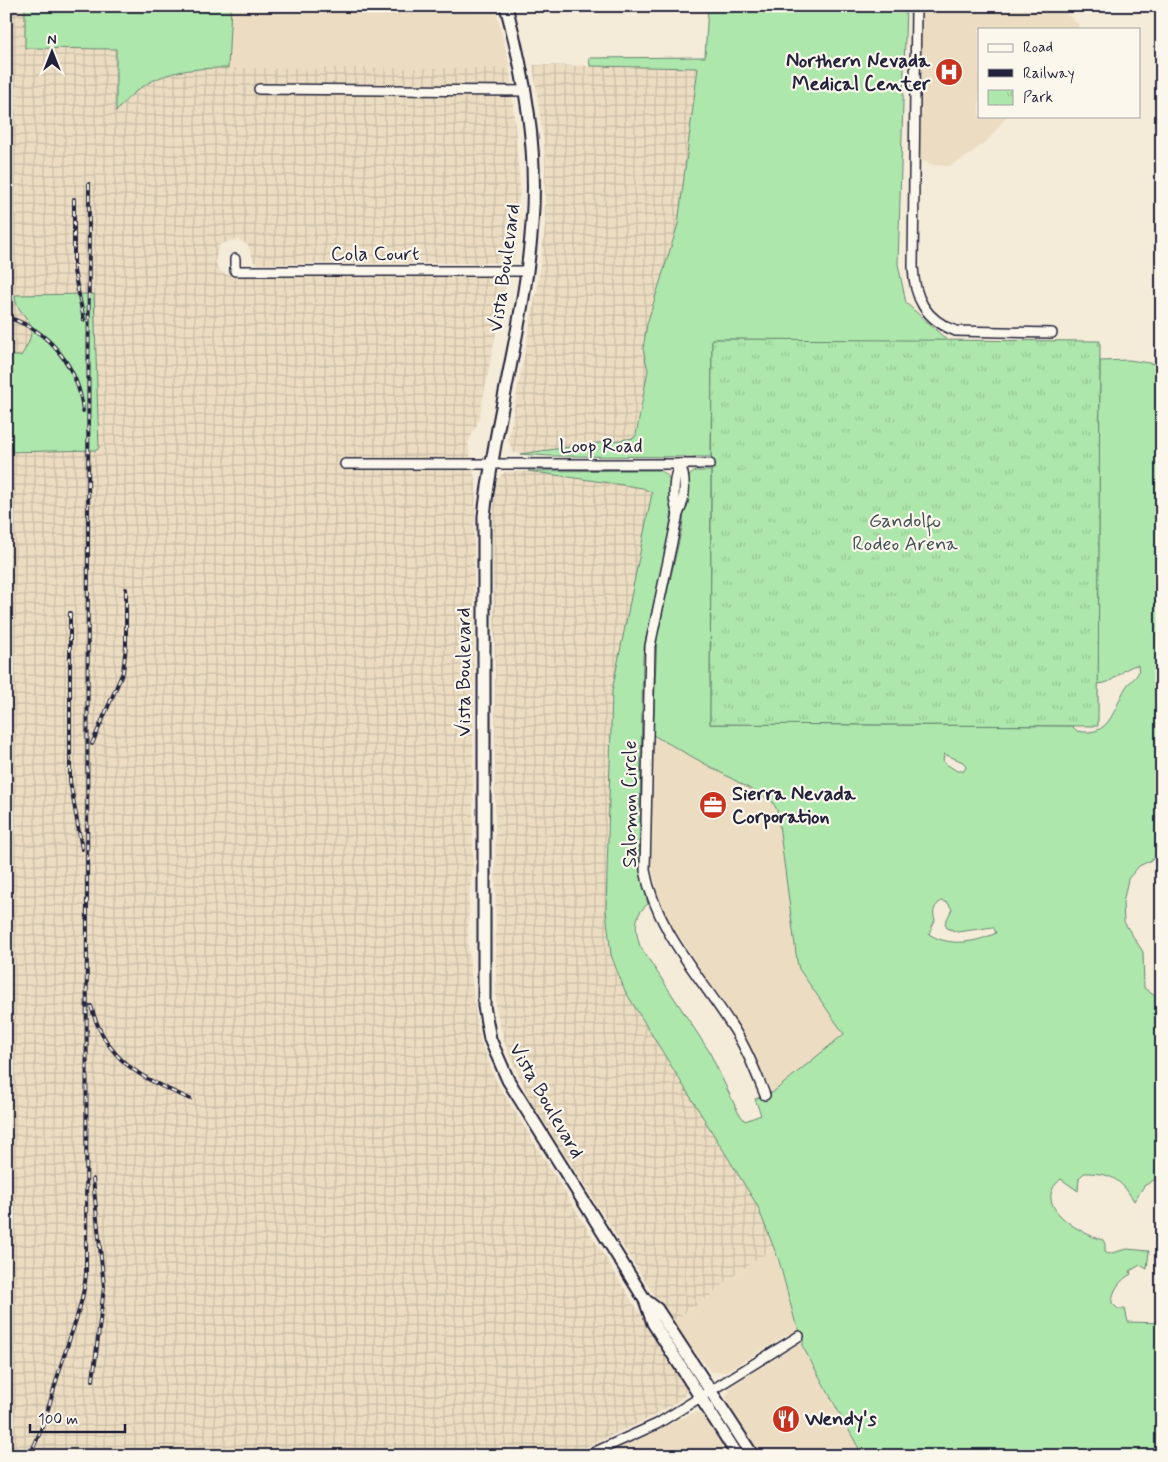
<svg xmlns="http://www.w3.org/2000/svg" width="1168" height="1462" font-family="Mynerve,sans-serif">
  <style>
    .built { fill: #ecddc2 }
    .industrial { fill: url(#industrial-grid) }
    .grass { fill: #ade7ab; stroke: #688473; fill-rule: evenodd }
    .park { fill: url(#park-tufts); stroke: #688473 }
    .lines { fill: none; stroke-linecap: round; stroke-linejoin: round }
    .minor-casing { stroke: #22223b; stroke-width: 12 }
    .major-casing { stroke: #22223b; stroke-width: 15 }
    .minor { stroke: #fbf7ec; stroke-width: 9 }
    .major { stroke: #fbf7ec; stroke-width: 11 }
    .rail-casing { stroke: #22223b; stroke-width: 4 }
    .rail { stroke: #fbf7ec; stroke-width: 2; stroke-dasharray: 5.5; stroke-linecap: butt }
    .labels { text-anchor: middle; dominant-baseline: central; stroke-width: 4.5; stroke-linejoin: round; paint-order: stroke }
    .poi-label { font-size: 20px; font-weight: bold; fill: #22223b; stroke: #fbf7ec; text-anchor: start }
    .street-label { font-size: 20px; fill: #22223b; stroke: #fbf7ec }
    .park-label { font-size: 20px; fill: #455357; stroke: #fbf7ec }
  </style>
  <defs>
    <pattern id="industrial-grid" width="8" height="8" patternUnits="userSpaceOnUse" patternTransform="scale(1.25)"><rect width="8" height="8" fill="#ecddc2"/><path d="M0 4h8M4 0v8" fill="none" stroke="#cabda8"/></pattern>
    <pattern id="park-tufts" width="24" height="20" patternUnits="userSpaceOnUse" patternTransform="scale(1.25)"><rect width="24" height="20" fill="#ade7ab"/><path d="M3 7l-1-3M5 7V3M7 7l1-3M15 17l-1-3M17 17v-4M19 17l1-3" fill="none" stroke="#95c694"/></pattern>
  </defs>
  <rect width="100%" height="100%" fill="#f4ebd9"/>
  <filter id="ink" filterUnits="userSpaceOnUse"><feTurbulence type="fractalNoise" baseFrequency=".02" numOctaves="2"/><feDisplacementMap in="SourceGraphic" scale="10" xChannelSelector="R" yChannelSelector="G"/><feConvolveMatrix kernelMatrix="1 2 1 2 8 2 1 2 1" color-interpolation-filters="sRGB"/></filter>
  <g filter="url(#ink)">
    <g class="built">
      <path d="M231,6h264l15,62h-282z"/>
      <path d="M920,6h153l-6,8 12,11 -3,4h-97v87h28l-19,24 -23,18 -16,8 -15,-1 -15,-5z"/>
      <path d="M653,735l114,62 10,13 20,151 2,8 45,65 -72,59 -30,-61 -73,-111 -11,-25 -7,-34z"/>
      <path d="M774,1248l21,73 4,7 -74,44h-14l-40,-50 40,-26 18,-17z"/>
      <path d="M802,1342l27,55 34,59h-102l-34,-54 -1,-6 6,-10z"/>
      <path d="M695,1412l11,4 26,40h-128z"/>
    </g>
    <g class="industrial">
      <path d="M6,6h19v42l91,1v63l20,-21 22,-13 37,-10h315l10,119 -6,71 -3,5 -253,1 -4,-2 -6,-17 -10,-5 -8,1 -11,4 -4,16 4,9 8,5 280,1 -28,143 -11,24 8,42 -2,47 -1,332 -4,35 -1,45 8,74 5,24 15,39 190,307 -2,9 -32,20 -86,39h-484l-76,-9z"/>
      <path d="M533,65l165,3 -20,156 -31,100 -4,25 5,21 -14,68 -114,16 -7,-2 -5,-12 30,-157 7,-57v-74z"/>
      <path d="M528,471l115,17 9,5 1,4 -27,129 -19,204 -1,80 2,28 8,33 9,20 132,214 17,43 -45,31 -18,17 -40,26 -142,-224 -24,-54 -9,-35 -1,-354 -3,-131 5,-45 8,-7z"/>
    </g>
    <g class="grass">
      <path d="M25,6h206l-3,62c-47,0 -82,5 -112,44v-63l-91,-1z"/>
      <path d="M708,6h198l-8,258 8,39 42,38 -236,-2 -1,118 -162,-1 -29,-2 114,-16 2,-3 12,-65 -5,-21 4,-25 31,-100 20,-156 -108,-2 -1,-8 116,-1z"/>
      <path d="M94,294l5,154 -2,2 -91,2v-13l2,-1 -2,-82h15c26,-39 -6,-37 -6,-61z"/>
      <path d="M1129,360l33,5v490l-23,11 -11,13 -5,24 1,19 19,30 1,36 18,13v174l-18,11 -10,15c-14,-23 -24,-28 -50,-28l-5,5 -1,13 -17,-12c-32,26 20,55 42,61l2,4v8l3,2 19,-5 22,2 -2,18 -7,-4 -10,6 1,3c-11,6 -19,17 -19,29l6,6h7l3,13 34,1v133h-299l-60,-109v-10l-8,-16 -16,-60 -22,-56 -132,-214 -14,-36 -5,-45 6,-219 40,-198 -9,-5 -115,-17 131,-1c5,2 9,5 11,10 12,28 -23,139 -27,176l-4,207 9,41c-15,11 -13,26 -8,42l69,105 29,61 7,9 16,-6 -6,-16 17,-6 72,-59 -45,-65 -2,-8 -20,-151 -5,-9 -119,-66 4,-99 25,-108 7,-52 6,-5h16l-1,253 362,2 5,5c34,7 36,-22 49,-44 6,-9 15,-10 12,-22 -15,1 -23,19 -40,19l2,-323zM944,754l19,8 3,5 -2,4h-7l-14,-9zM942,901l6,2 4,6 -7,14 2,5 11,4 35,-5 3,6c-21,10 -47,14 -67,1l6,-14c-3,-8 -1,-15 7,-19z"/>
    </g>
    <path class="park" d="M712,339l388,2 -2,385 -388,-2z"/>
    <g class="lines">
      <g class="minor-casing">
        <g id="minor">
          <path d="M916,6l-3,260c1,31 12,54 43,65l96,2"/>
          <path d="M259,89l266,2"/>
          <path d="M235,259v12h292"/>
          <path d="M345,464h365"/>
          <path d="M680,464c6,15 6,35 -2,50l-28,132 -5,224c10,58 54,105 85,153 15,22 25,47 35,72"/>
          <path d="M678,514c-6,-14 -5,-37 2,-50"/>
          <path d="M6,1453l19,3"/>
          <path d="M586,1456l71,-32 142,-88"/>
        </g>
      </g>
      <g class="major-casing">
        <g id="major">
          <path d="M506,6c19,71 32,144 26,218 -7,98 -37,194 -48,292v490l6,33 18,41 137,220 8,23 85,133"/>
          <path d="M645,1300l12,9 96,147"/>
        </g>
      </g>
      <use href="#minor" class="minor"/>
      <use href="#major" class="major"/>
      <g class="rail-casing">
        <g id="rail">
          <path d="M74,199v72l10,49"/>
          <path d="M6,317c43,12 73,51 77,94"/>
          <path d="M70,613v168l12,68"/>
          <path d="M92,744l31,-72 3,-26v-57"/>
          <path d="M91,1006c15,55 50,72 99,93"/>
          <path d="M93,1380l11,-93 -11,-108"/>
          <path d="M29,1456c16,-29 23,-63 33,-94 9,-29 22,-59 24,-89l3,-1089"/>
        </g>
      </g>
      <use href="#rail" class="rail"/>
    </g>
  </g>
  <defs>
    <g id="hospital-disc" transform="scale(1.4375)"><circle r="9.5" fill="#c8321e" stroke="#fbf7ec"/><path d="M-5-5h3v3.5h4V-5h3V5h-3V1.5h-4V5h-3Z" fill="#fff"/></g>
    <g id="office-disc" transform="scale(1.4375)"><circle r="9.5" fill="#c8321e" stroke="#fbf7ec"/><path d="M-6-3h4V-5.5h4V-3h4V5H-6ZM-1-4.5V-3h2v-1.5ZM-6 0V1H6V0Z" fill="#fff"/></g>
    <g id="restaurant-disc" transform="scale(1.4375)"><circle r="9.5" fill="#c8321e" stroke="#fbf7ec"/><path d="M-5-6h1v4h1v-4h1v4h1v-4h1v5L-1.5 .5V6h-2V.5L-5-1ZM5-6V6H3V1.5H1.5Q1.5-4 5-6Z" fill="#fff"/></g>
  </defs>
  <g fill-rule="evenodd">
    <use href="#hospital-disc" x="949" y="72"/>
    <use href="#office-disc" x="713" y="805"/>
    <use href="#restaurant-disc" x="786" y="1419"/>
  </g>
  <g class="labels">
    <g class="poi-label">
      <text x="930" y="61" text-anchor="end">Northern Nevada<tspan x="930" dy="23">Medical Center</tspan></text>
      <text x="732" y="794">Sierra Nevada<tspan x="732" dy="23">Corporation</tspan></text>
      <text x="805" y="1419">Wendy's</text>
    </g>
    <g class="street-label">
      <text x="375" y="254">Cola Court</text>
      <text transform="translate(505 268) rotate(-82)">Vista Boulevard</text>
      <text x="601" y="446">Loop Road</text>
      <text transform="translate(464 672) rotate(-90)">Vista Boulevard</text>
      <text transform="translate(630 804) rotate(-90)">Salomon Circle</text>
      <text transform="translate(546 1101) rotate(60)">Vista Boulevard</text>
    </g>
    <g class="park-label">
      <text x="905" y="521">Gandolfo<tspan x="905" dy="23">Rodeo Arena</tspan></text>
    </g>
  </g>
  <rect width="1168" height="1462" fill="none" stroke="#fbf7ec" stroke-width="25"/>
  <rect x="12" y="12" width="1143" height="1437" fill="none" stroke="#22223b" stroke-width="2" filter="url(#ink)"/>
  <rect x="978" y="28" width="162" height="90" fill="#fbf7ec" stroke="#a4a2a5"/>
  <rect x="988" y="44" width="25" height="8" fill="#fbf7ec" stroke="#a4a2a5"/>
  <text x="1023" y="52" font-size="15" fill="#22223b">Road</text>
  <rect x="988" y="69" width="25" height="8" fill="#22223b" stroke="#a4a2a5"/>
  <text x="1023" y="78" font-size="15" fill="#22223b">Railway</text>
  <rect x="988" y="90" width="25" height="15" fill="url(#park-tufts)" stroke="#a4a2a5"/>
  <text x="1023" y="102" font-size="15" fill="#22223b">Park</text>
  <g transform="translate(52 52)" stroke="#fbf7ec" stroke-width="4" paint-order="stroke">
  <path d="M0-4L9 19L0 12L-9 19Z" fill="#22223b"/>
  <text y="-8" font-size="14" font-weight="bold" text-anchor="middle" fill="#22223b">N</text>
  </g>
  <path d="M30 1424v8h95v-8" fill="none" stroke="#22223b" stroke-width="2.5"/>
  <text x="38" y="1424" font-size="15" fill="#22223b" stroke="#fbf7ec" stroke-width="4" paint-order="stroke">100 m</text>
</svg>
